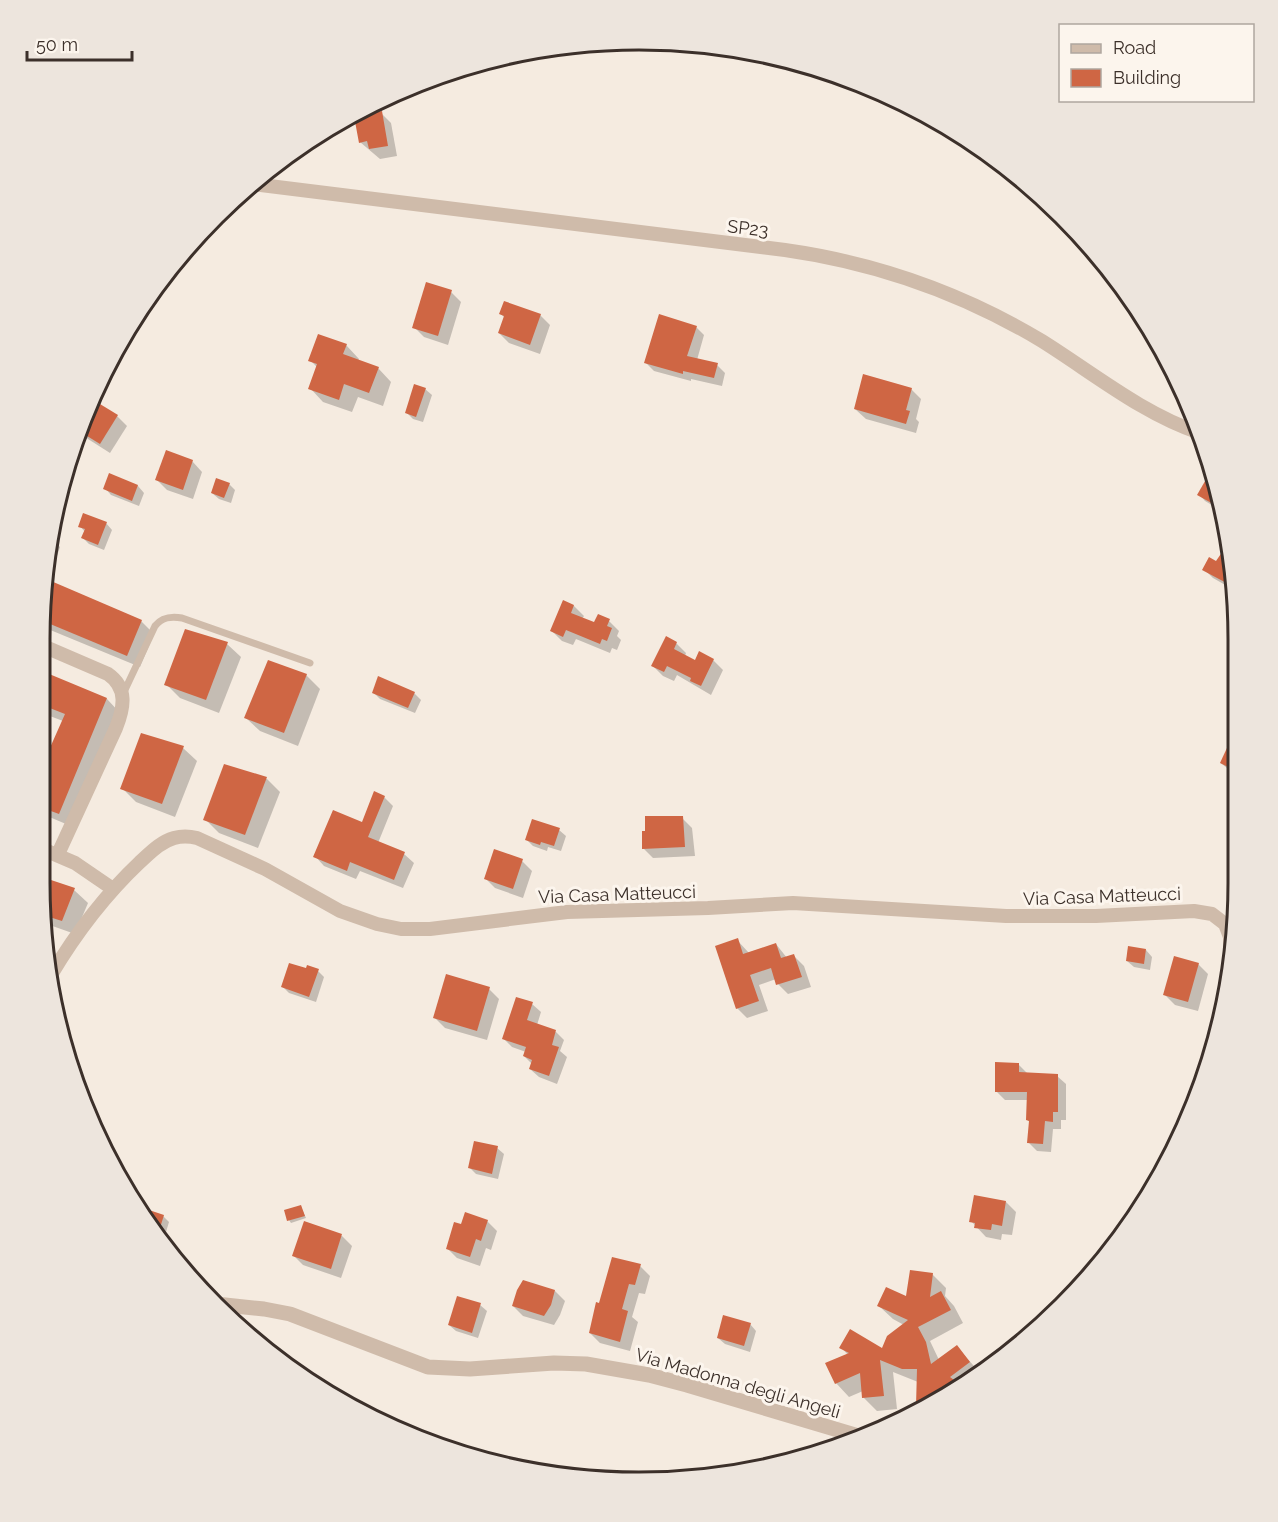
<svg xmlns="http://www.w3.org/2000/svg" width="1278" height="1522" font-family="Raleway,sans-serif">
  <style>
    .shadow { fill: #0003 }
    .building { fill: #cf6644 }
    .lines { fill: none; stroke-linecap: round; stroke-linejoin: round }
    .service { stroke: #cfbbaa; stroke-width: 7 }
    .minor { stroke: #cfbbaa; stroke-width: 14 }
    .tertiary { stroke: #cfbbaa; stroke-width: 15 }
    .labels { text-anchor: middle; dominant-baseline: central; stroke-width: 6; stroke-linejoin: round; paint-order: stroke }
    .street-label { font-size: 18px; fill: #3c302a; stroke: #fcf5ed }
    .rim { fill: none; stroke: #3c302a; stroke-width: 3 }
  </style>
  <rect width="100%" height="100%" fill="#f5ebe0"/>
  <g class="shadow">
    <path d="M381,113l10,10 6,33 -17,3 -20,-17z"/>
    <path d="M451,292l10,10 -13,43 -24,-8 -10,-10z"/>
    <path d="M501,314l39,1 10,10 -10,29 -31,-11 -10,-10 6,-15z"/>
    <path d="M696,327l8,8 -7,25 20,5 8,8 -3,13 -31,-7v2l-37,-10 -8,-8z"/>
    <path d="M346,345l13,14 -1,2 20,7 13,14 -8,24 -25,-9 -6,15 -29,-10 -13,-14 7,-21 -7,-7z"/>
    <path d="M425,389l7,6 -9,27 -10,-3 -7,-7z"/>
    <path d="M911,389l10,10 -5,20 3,3 -3,11 -50,-14 -11,-10z"/>
    <path d="M95,403l22,13 10,10 -17,27 -22,-14 -9,-9z"/>
    <path d="M192,461l10,11 -9,27 -26,-9 -10,-10z"/>
    <path d="M1212,471l11,37 -1,3 -17,-10 -6,-7z"/>
    <path d="M110,475l28,11 6,7 -5,13 -28,-11 -6,-7z"/>
    <path d="M229,484l6,6 -4,13 -12,-4 -7,-6z"/>
    <path d="M59,487l7,7 -6,15 -5,-2z"/>
    <path d="M106,523l6,7 -8,20 -15,-6 -6,-6 2,-6 -5,-6z"/>
    <path d="M49,536l11,11 -5,15 -5,-2 -6,19v-18z"/>
    <path d="M1230,545l4,45 -21,-12 -9,-9 13,-6z"/>
    <path d="M44,579l97,42 13,13 -14,33 -97,-40z"/>
    <path d="M564,602l10,4 10,10 -2,3 13,5 14,-3 10,10 -2,5 4,4 -4,10 -5,-2 -2,5 -34,-14 -3,6 -11,-4 -10,-10z"/>
    <path d="M676,643l10,10 -1,3 11,6 17,-2 10,10 -12,25 -34,-20 -3,6 -11,-5 -10,-10z"/>
    <path d="M227,644l14,13 -22,56 -39,-15 -14,-14z"/>
    <path d="M42,672l65,27 13,14 -47,114 -33,-14 1,-42 22,-50 -21,-8z"/>
    <path d="M306,675l14,14 -22,57 -38,-15 -14,-13z"/>
    <path d="M373,692l41,1 7,7 -6,13 -35,-14z"/>
    <path d="M1239,741l-1,33 -10,-5 -7,-6z"/>
    <path d="M183,748l14,13 -22,56 -39,-15 -14,-14z"/>
    <path d="M225,766l42,13 13,13 -22,56 -39,-15 -14,-14z"/>
    <path d="M384,797l9,9 -15,37 26,11 10,9 -11,25 -43,-17 -4,8 -32,-13 -9,-10 47,-32z"/>
    <path d="M682,818l10,10 3,28 -42,2 -10,-10z"/>
    <path d="M559,830l7,6 -5,15 -13,-4 -1,4 -14,-5 -6,-6z"/>
    <path d="M522,861l10,10 -9,27 -28,-10 -10,-10z"/>
    <path d="M39,877l35,13 14,13 -13,31 -31,-11z"/>
    <path d="M737,940l12,13 27,-9 11,14 7,-2 10,10 7,21 -23,7 -10,-10 -2,-5 -17,6 9,26 -21,7 -10,-10z"/>
    <path d="M1146,950l6,7 -2,13 -16,-3 -7,-6z"/>
    <path d="M1198,964l10,10 -10,37 -23,-6 -10,-10z"/>
    <path d="M318,971l6,6 -8,25 -27,-9 -7,-7z"/>
    <path d="M489,989l10,10 -12,41 -42,-12 -10,-10z"/>
    <path d="M532,1004l9,8 -4,13 19,7 8,8 -4,11 7,6 -10,27 -18,-7 -9,-8 2,-5 -8,-8 2,-4 -14,-5 -8,-8z"/>
    <path d="M1018,1064l9,9 30,3 9,8v36h-5v9h-8l-2,23 -14,-1 -8,-8 1,-20 -2,-3 1,-20h-24l-9,-9z"/>
    <path d="M497,1148l7,6 -6,25 -22,-5 -6,-6z"/>
    <path d="M1006,1202l10,10 -4,23 -10,-1 -1,6 -15,-3 -15,-16z"/>
    <path d="M301,1207l5,11 -15,5 -2,-3z"/>
    <path d="M142,1211l21,5 6,6 -6,20z"/>
    <path d="M487,1221l10,10 -6,19 -5,-2 -6,18 -23,-8 -10,-10 15,-22z"/>
    <path d="M305,1223l37,13 10,10 -11,32 -38,-13 -10,-10z"/>
    <path d="M640,1266l10,10 -5,18 -6,-1 -7,24 6,5 -8,29 -30,-8 -10,-10 10,-28z"/>
    <path d="M932,1274l14,14 -1,8 9,10 9,17 -33,18 9,19 18,-13 24,27 -8,8 -52,27 -4,-3 1,-24 -25,-10 4,37 -20,2 -14,-14v-6l-14,6 -13,-14 12,-28 -7,-8 42,3 21,-25 -11,-6 -14,-13 29,-8z"/>
    <path d="M555,1291l10,10 -5,14 -6,10 -31,-9 -10,-10z"/>
    <path d="M480,1305l7,6 -9,27 -22,-7 -7,-6z"/>
    <path d="M750,1324l6,7 -6,21 -25,-8 -7,-6z"/>
  </g>
  <g class="building">
    <path d="M382,111l6,35 -19,3 -2,-8 -8,2 -5,-27z"/>
    <path d="M426,282l26,8 -14,46 -26,-8z"/>
    <path d="M504,301l37,13 -11,31 -32,-12 6,-17 -5,-2z"/>
    <path d="M659,314l38,12 -10,30 31,7 -4,15 -31,-7v3l-39,-11z"/>
    <path d="M318,334l29,10 -4,10 36,13 -10,26 -25,-9 -5,16 -31,-11 9,-25 -9,-3z"/>
    <path d="M863,374l49,14 -6,22 4,1 -4,13 -52,-15z"/>
    <path d="M414,384l12,4 -10,29 -11,-4z"/>
    <path d="M95,401l23,14 -18,29 -21,-13 6,-14z"/>
    <path d="M166,450l27,10 -10,30 -28,-10z"/>
    <path d="M1212,469l8,28 -5,8 -18,-10z"/>
    <path d="M109,473l29,12 -6,16 -29,-12z"/>
    <path d="M216,478l14,5 -6,15 -13,-5z"/>
    <path d="M83,513l24,9 -9,23 -17,-7 4,-9 -7,-2z"/>
    <path d="M1229,542l3,24 2,21 -32,-17 7,-13 7,4z"/>
    <path d="M44,578l98,42 -15,36 -84,-35z"/>
    <path d="M563,600l11,5 -3,8 23,9 4,-8 12,5 -3,7 5,2 -5,13 -5,-2 -2,5 -34,-14 -3,7 -13,-6z"/>
    <path d="M185,629l43,13 -22,58 -42,-15z"/>
    <path d="M666,636l11,6 -3,7 21,11 4,-9 15,8 -13,27 -11,-5 1,-3 -24,-12 -3,6 -13,-6z"/>
    <path d="M268,660l39,14 -23,59 -40,-15z"/>
    <path d="M42,671l65,27 -48,116 -19,-7 1,-39 24,-54 -23,-9z"/>
    <path d="M378,676l37,16 -7,16 -36,-15z"/>
    <path d="M1239,722l-1,50 -18,-9z"/>
    <path d="M141,733l43,13 -22,58 -42,-15z"/>
    <path d="M224,764l43,13 -22,58 -42,-15z"/>
    <path d="M374,791l11,5 -17,41 37,15 -11,28 -44,-18 -3,9 -34,-14 20,-47 29,12z"/>
    <path d="M645,816h38l2,31 -43,2v-18h3z"/>
    <path d="M532,819l28,9 -6,18 -13,-4 -1,3 -15,-5z"/>
    <path d="M494,849l29,10 -10,30 -29,-10z"/>
    <path d="M39,876l36,12 -13,33 -19,-6z"/>
    <path d="M738,938l5,16 33,-11 5,15 13,-4 8,23 -26,8 -5,-17 -21,7 9,26 -23,8 -21,-63z"/>
    <path d="M1128,946l18,3 -2,15 -18,-3z"/>
    <path d="M1174,956l25,7 -11,39 -25,-7z"/>
    <path d="M289,963l17,5 1,-3 12,4 -10,28 -28,-10z"/>
    <path d="M446,974l44,13 -13,44 -44,-13z"/>
    <path d="M516,997l17,5 -6,18 29,10 -4,15 7,2 -10,29 -20,-7 3,-9 -9,-4 3,-9 -24,-8z"/>
    <path d="M995,1062l24,1v9l39,2v38h-5v10l-8,-1 -2,23 -16,-1 2,-22 -3,-1 1,-28h-32z"/>
    <path d="M474,1141l24,5 -6,28 -24,-6z"/>
    <path d="M974,1195l32,6 -4,25 -10,-2 -1,6 -17,-2 1,-5 -6,-1z"/>
    <path d="M301,1205l4,11 -18,5 -3,-11z"/>
    <path d="M140,1207l24,8 -6,19z"/>
    <path d="M465,1212l23,8 -7,21 -5,-2 -6,18 -24,-8 8,-27 7,2z"/>
    <path d="M304,1221l38,13 -11,35 -39,-13z"/>
    <path d="M612,1257l29,7 -6,21 -6,-1 -7,25 6,2 -8,31 -31,-9 7,-31 3,1z"/>
    <path d="M910,1270l23,3 -3,24 11,-6 10,19 -33,17 8,15 5,22 26,-19 13,17 -20,15 13,10 -37,20 -10,-1 1,-37h-15l-22,-9 4,36 -22,2 -2,-25 -25,11 -10,-21 24,-10 -10,-5 11,-19 32,19 5,-12 21,-16 -31,-14 9,-19 20,9z"/>
    <path d="M523,1280l32,10 -4,15 -7,11 -32,-10 5,-16z"/>
    <path d="M457,1296l24,7 -9,30 -24,-8z"/>
    <path d="M723,1315l28,8 -7,23 -27,-8z"/>
  </g>
  <g class="lines">
    <path class="service" d="M123,694l32,-68c7,-9 16,-10 27,-8l128,45"/>
    <g class="minor">
      <path d="M253,184l532,66c92,13 177,43 257,91 51,32 101,73 158,92"/>
      <path d="M43,646l65,28c20,14 16,34 8,54l-58,126"/>
      <path d="M40,848l35,15 38,26"/>
      <path d="M51,975c25,-42 53,-79 89,-113 10,-9 20,-20 34,-24 7,-2 15,-2 23,0l68,31 75,42 37,13 24,5h29l137,-17 141,-4 85,-5 213,13h90l98,-5 18,3 13,10 5,13v26"/>
    </g>
    <path class="tertiary" d="M216,1304l48,5 26,5 138,53 42,2 84,-6 32,1 63,11 38,10 178,53"/>
  </g>
  <g class="labels">
    <g class="street-label">
      <text transform="translate(748 228) rotate(6)">SP23</text>
      <text transform="translate(617 894) rotate(-2)">Via Casa Matteucci</text>
      <text transform="translate(1102 896) rotate(-2)">Via Casa Matteucci</text>
      <text transform="translate(738 1383) rotate(16)">Via Madonna degli Angeli</text>
    </g>
  </g>
  <path d="M0 0H1278V1522H0ZM639 50H639A589 589 0 0 1 1228 639V883A589 589 0 0 1 639 1472H639A589 589 0 0 1 50 883V639A589 589 0 0 1 639 50Z" fill="#ede5dd" fill-rule="evenodd"/>
  <path class="rim" d="M639 50H639A589 589 0 0 1 1228 639V883A589 589 0 0 1 639 1472H639A589 589 0 0 1 50 883V639A589 589 0 0 1 639 50Z"/>
  <rect x="1059" y="24" width="195" height="78" fill="#fcf5ed" stroke="#afa69f" stroke-width="1.5"/>
  <rect x="1071" y="44" width="30" height="9" fill="#cfbbaa" stroke="#afa69f" stroke-width="1.5"/>
  <text x="1113" y="54" font-size="18" fill="#3c302a">Road</text>
  <rect x="1071" y="69" width="30" height="18" fill="#cf6644" stroke="#afa69f" stroke-width="1.5"/>
  <text x="1113" y="84" font-size="18" fill="#3c302a">Building</text>
  <path d="M27 51v9h105v-9" fill="none" stroke="#3c302a" stroke-width="3"/>
  <text x="36" y="51" font-size="18" fill="#3c302a" stroke="#fcf5ed" stroke-width="4.5" paint-order="stroke">50 m</text>
</svg>
